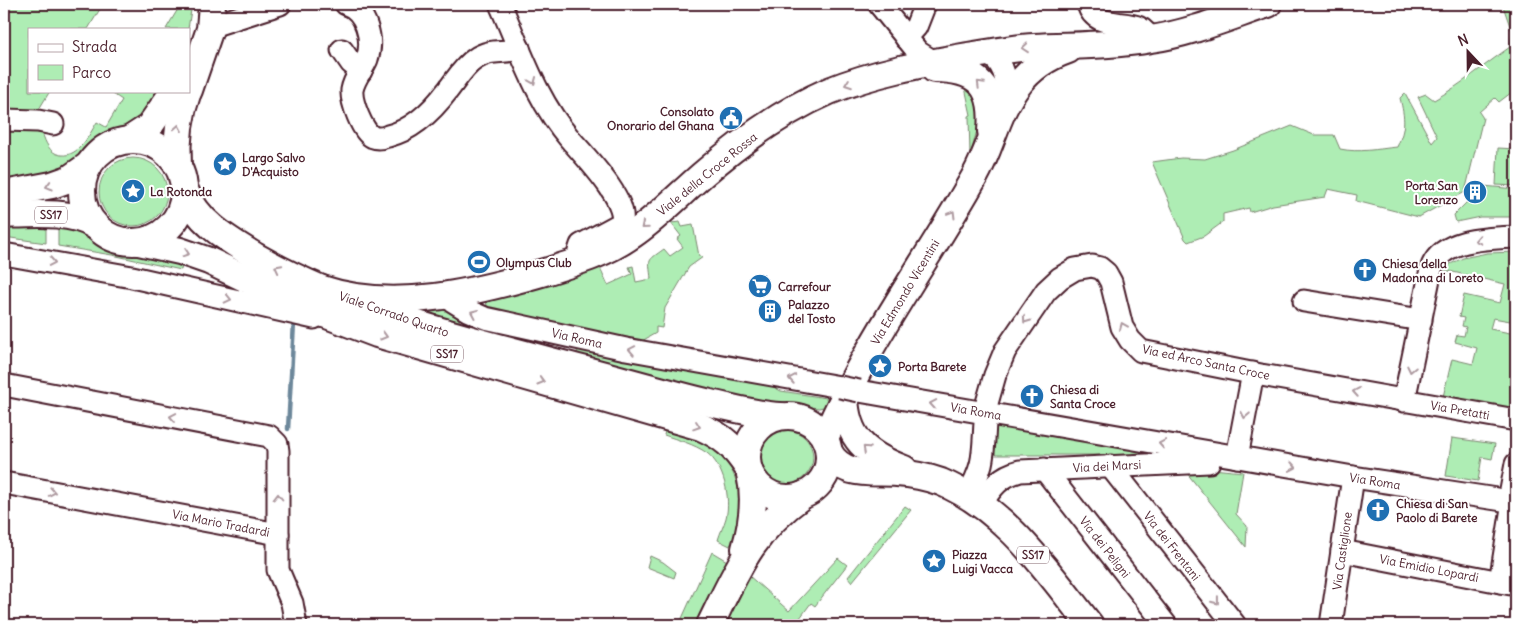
<svg xmlns="http://www.w3.org/2000/svg" width="1520" height="629" font-family="Delius,sans-serif">
  <style>
    .green { fill: #aeedb4; stroke: #7c8670 }
    .lines { fill: none; stroke-linecap: round; stroke-linejoin: round }
    .stream { stroke: #6d889b; stroke-width: 4.5 }
    .minor-casing { stroke: #4a1f2b; stroke-width: 25 }
    .major-casing { stroke: #4a1f2b; stroke-width: 30 }
    .minor { stroke: #fff; stroke-width: 21 }
    .major { stroke: #fff; stroke-width: 26 }
    .minor-bridge-casing { stroke: #4a1f2b; stroke-width: 25; stroke-linecap: butt }
    .minor-bridge { stroke: #fff; stroke-width: 21 }
    .oneway { stroke: #ae9aa0 }
    .labels { text-anchor: middle; dominant-baseline: central; stroke-width: 4; stroke-linejoin: round; paint-order: stroke }
    .shield { fill: #fff; stroke: #80626b; stroke-width: 1 }
    .shield-label { font-size: 11px; font-weight: bold; fill: #4a1f2b }
    .poi-label { font-size: 12px; font-weight: bold; fill: #4a1f2b; stroke: #fff; text-anchor: start }
    .street-label { font-size: 12px; fill: #4a1f2b; stroke: #fff }
  </style>
  <rect width="100%" height="100%" fill="#fff"/>
  <filter id="ink" filterUnits="userSpaceOnUse"><feTurbulence type="fractalNoise" baseFrequency=".02" numOctaves="2"/><feDisplacementMap in="SourceGraphic" scale="10" xChannelSelector="R" yChannelSelector="G"/><feConvolveMatrix kernelMatrix="1 2 1 2 8 2 1 2 1" color-interpolation-filters="sRGB"/></filter>
  <g filter="url(#ink)">
    <g class="green">
      <path d="M4,4h99l-15,25h-59v62h21l-14,23 -32,-2z"/>
      <path d="M181,4h11l-4,25h-22z"/>
      <path d="M1508,4h8v85l-17,13 -4,-4 -16,14 4,6 -18,74 -46,25 -63,-16 1,-6 -29,-6 -3,8 -52,8 -23,7 -1,-4 -26,6v8l-19,14 -16,6 -3,-3 -33,-77 29,-4 24,1 28,-9 59,-24 22,9h20l6,14c19,4 38,0 57,-2 9,-20 8,-28 3,-49l5,-5 27,50 5,-6 -19,-40 8,-3 8,6c27,-15 50,-35 76,-53l2,-15 -9,-26z"/>
      <path d="M964,83l7,3 10,30 -11,40 -1,-40 2,-1z"/>
      <path d="M114,91h47c-9,13 -16,27 -30,34 -11,5 -23,4 -33,11 -10,6 -16,16 -25,24 -19,14 -47,17 -69,20v-56c9,1 23,0 31,3 9,4 8,12 13,19 3,5 7,8 13,9 18,2 28,-20 36,-33l9,5 16,-27 -9,-6z"/>
      <path d="M1498,148l18,1v37l-20,-1z"/>
      <circle cx="133" cy="192" r="34"/>
      <path d="M1483,186l33,3v28h-36l-24,5 -2,-7z"/>
      <path d="M680,222l2,5 11,-2 6,31 4,1 -14,10 -24,41 -3,20 -6,-1v6l-16,9 -152,-27 -2,-16 112,-36 10,22 24,-11 -3,-7 4,-1 3,16 15,-3c-2,-21 -5,-17 13,-30l6,7 13,-9 -6,-8 4,-3 -10,-13z"/>
      <path d="M4,223h42v20l-42,-6z"/>
      <path d="M58,224l21,5 32,22 18,4 15,-1 39,8 -2,8 -69,-15 -54,-9z"/>
      <path d="M1516,252v70l-23,-4 -3,11 25,5 1,-3v84l-74,-14 10,-42 21,5 4,-16 -22,-6 2,-7 7,1 2,-9 -4,-1 2,-8 -5,-1 5,-22 36,8 5,-19 -65,-15 23,-11 24,-5z"/>
      <path d="M422,308h23l10,4 5,10 -37,-11z"/>
      <path d="M578,349l188,34 15,8 52,8 -6,7 -8,2 -42,-4 -71,-15 -127,-34 -2,-3z"/>
      <path d="M991,425l187,30h-182l-2,-1z"/>
      <path d="M666,428c16,4 32,9 46,19 21,14 31,45 28,69 -1,10 -6,20 -10,30l-12,-6c2,-7 6,-15 8,-22 5,-20 -2,-52 -19,-65 -13,-9 -29,-13 -43,-18z"/>
      <circle cx="786" cy="457" r="27"/>
      <path d="M1452,438l43,6 -3,15 -10,-2 -4,24 -32,-5z"/>
      <path d="M1202,468l41,4 -7,42 11,12 -1,21 -60,-75z"/>
      <path d="M905,506l6,4 -59,72 -4,-5z"/>
      <path d="M712,552l15,9 -33,64h-15z"/>
      <path d="M650,556l13,6 13,10 -2,6 -27,-11z"/>
      <path d="M838,558l9,7 -32,41 -4,-3 -14,19 2,3h-74l23,-50 41,36z"/>
    </g>
    <g class="lines">
      <path class="stream" d="M288,429l6,-106"/>
      <g class="minor-casing">
        <g id="minor">
          <path d="M346,4c20,6 28,36 21,55 -4,10 -13,19 -15,31 -1,11 10,42 21,47 5,2 10,1 15,-1 24,-6 45,-26 60,-46 8,-10 16,-24 27,-31 18,-12 29,-4 44,-11"/>
          <path d="M500,4c21,47 36,96 70,135 12,14 64,67 50,85l-39,21 -2,6 2,9"/>
          <path d="M879,4l39,48 16,10"/>
          <path d="M1088,4c8,32 55,8 61,36"/>
          <path d="M211,22l10,1 59,-19"/>
          <path d="M906,38l10,-11 9,-23"/>
          <path d="M342,50l9,13 10,8"/>
          <path d="M984,53c22,6 23,30 23,48"/>
          <path d="M4,120l34,1 15,3"/>
          <path d="M4,254l128,23 182,41"/>
          <path d="M443,295l26,16 16,7 141,31 214,38"/>
          <path d="M1304,301l117,19"/>
          <path d="M4,385l265,51 8,8 1,7v83l-274,-51"/>
          <path d="M859,391l494,86 163,25"/>
          <path d="M1404,401l27,-132c10,-31 58,-31 85,-32"/>
          <path d="M987,403l8,-28 10,-24 41,-60 14,-13 15,-9 17,-3 8,2 6,5 5,9 11,45 8,13 11,11 120,24 255,45"/>
          <path d="M1237,457l16,-84"/>
          <path d="M1110,466l125,159"/>
          <path d="M1044,469l122,156"/>
          <path d="M967,495c18,-29 16,-41 18,-73"/>
          <path d="M1509,501l7,-37"/>
          <path d="M981,504c11,-17 19,-28 39,-33l189,-9"/>
          <path d="M278,534v36l14,33 4,22"/>
          <path d="M1342,551l174,34"/>
          <path d="M1500,582l13,-80"/>
          <path d="M1331,625l22,-148"/>
        </g>
      </g>
      <g class="major-casing">
        <g id="major">
          <path d="M934,69c45,0 61,18 57,62"/>
          <path d="M189,90l21,-61 2,-25"/>
          <circle cx="133" cy="191" r="51"/>
          <path d="M129,140l20,-13 25,-36"/>
          <path d="M178,165c-2,-26 1,-49 10,-74"/>
          <path d="M185,190c12,32 42,49 70,66 105,60 226,86 342,117 38,10 75,21 113,30 23,5 47,12 71,13"/>
          <path d="M4,194l48,-9 17,-6 20,-14"/>
          <path d="M4,215c26,-1 70,-5 91,11"/>
          <path d="M139,242l41,9 29,10 94,45 74,28 324,93c23,10 33,20 47,41"/>
          <path d="M322,289c72,24 155,3 226,-18 29,-9 59,-18 84,-36 25,-17 47,-40 70,-60 38,-33 81,-64 127,-84 44,-18 92,-27 139,-35 22,-3 43,-8 66,-9 39,-2 78,-1 117,-8 40,-6 78,-22 117,-35"/>
          <path d="M845,396c1,43 22,59 59,73"/>
          <circle cx="788" cy="457" r="41"/>
          <path d="M825,439c9,-24 21,-45 33,-68 36,-67 80,-129 117,-195 17,-30 22,-65 44,-92 13,-17 29,-27 49,-34"/>
          <path d="M829,452c14,26 43,19 68,21 15,1 30,4 44,9 66,28 106,89 149,143"/>
          <path d="M745,549c7,-24 11,-50 5,-75"/>
          <path d="M710,625c27,-55 41,-92 93,-130"/>
        </g>
      </g>
      <use href="#minor" class="minor"/>
      <use href="#major" class="major"/>
      <g class="minor-bridge-casing">
        <path id="minor-bridge" d="M840,387l19,4"/>
      </g>
      <use href="#minor-bridge" class="minor-bridge"/>
    </g>
    <defs><path id="oneway-chevron" d="M-2-3.5L2.5 0L-2 3.5" fill="none" stroke-width="1.6" stroke-linecap="round" stroke-linejoin="round" transform="scale(1.25)"/></defs>
    <g class="oneway">
      <use href="#oneway-chevron" transform="translate(1025 48) rotate(175)"/>
      <use href="#oneway-chevron" transform="translate(533 81) rotate(67)"/>
      <use href="#oneway-chevron" transform="translate(848 84) rotate(160)"/>
      <use href="#oneway-chevron" transform="translate(980 84) rotate(-135)"/>
      <use href="#oneway-chevron" transform="translate(178 128) rotate(-80)"/>
      <use href="#oneway-chevron" transform="translate(49 186) rotate(164)"/>
      <use href="#oneway-chevron" transform="translate(952 214) rotate(-59)"/>
      <use href="#oneway-chevron" transform="translate(644 226) rotate(140)"/>
      <use href="#oneway-chevron" transform="translate(1478 240) rotate(169)"/>
      <use href="#oneway-chevron" transform="translate(186 253) rotate(18)"/>
      <use href="#oneway-chevron" transform="translate(52 262) rotate(10)"/>
      <use href="#oneway-chevron" transform="translate(278 268) rotate(-153)"/>
      <use href="#oneway-chevron" transform="translate(228 299) rotate(13)"/>
      <use href="#oneway-chevron" transform="translate(474 313) rotate(-156)"/>
      <use href="#oneway-chevron" transform="translate(1026 320) rotate(125)"/>
      <use href="#oneway-chevron" transform="translate(1123 326) rotate(-113)"/>
      <use href="#oneway-chevron" transform="translate(384 336) rotate(16)"/>
      <use href="#oneway-chevron" transform="translate(632 350) rotate(-169)"/>
      <use href="#oneway-chevron" transform="translate(1411 369) rotate(102)"/>
      <use href="#oneway-chevron" transform="translate(792 379) rotate(-170)"/>
      <use href="#oneway-chevron" transform="translate(541 381) rotate(16)"/>
      <use href="#oneway-chevron" transform="translate(1356 392) rotate(-170)"/>
      <use href="#oneway-chevron" transform="translate(933 404) rotate(-170)"/>
      <use href="#oneway-chevron" transform="translate(1245 415) rotate(101)"/>
      <use href="#oneway-chevron" transform="translate(173 417) rotate(-170)"/>
      <use href="#oneway-chevron" transform="translate(697 426) rotate(19)"/>
      <use href="#oneway-chevron" transform="translate(1162 444) rotate(-170)"/>
      <use href="#oneway-chevron" transform="translate(866 449) rotate(-137)"/>
      <use href="#oneway-chevron" transform="translate(1293 467) rotate(10)"/>
      <use href="#oneway-chevron" transform="translate(52 492) rotate(11)"/>
      <use href="#oneway-chevron" transform="translate(278 497) rotate(-90)"/>
      <use href="#oneway-chevron" transform="translate(1216 601) rotate(52)"/>
    </g>
  </g>
  <defs>
    <g id="civic-disc" transform="scale(1.25)"><circle r="9.5" fill="#1f6fb2" stroke="#fff"/><path d="M-.6-6.5H3V-4.5H.6V-3L4-1V1h2V6H-6V1h2V-1L-.6-3ZM-1.2 2.5V6h2.4V2.5Z" fill="#fff"/></g>
    <g id="sight-disc" transform="scale(1.25)"><circle r="9.5" fill="#1f6fb2" stroke="#fff"/><path d="M0-6L1.8-2.2L6-1.7L2.9 1.2L3.7 5.4L0 3.3L-3.7 5.4L-2.9 1.2L-6-1.7L-1.8-2.2Z" fill="#fff"/></g>
    <g id="building-disc" transform="scale(1.25)"><circle r="9.5" fill="#1f6fb2" stroke="#fff"/><path d="M-4-6H4V6H1V3H-1V6H-4ZM-2.5-4.3h1.7v1.8h-1.7ZM.8-4.3h1.7v1.8H.8ZM-2.5-1h1.7V.8h-1.7ZM.8-1h1.7V.8H.8Z" fill="#fff"/></g>
    <g id="stadium-disc" transform="scale(1.25)"><circle r="9.5" fill="#1f6fb2" stroke="#fff"/><path d="M0-5a6.5 5 0 1 0 0 10a6.5 5 0 1 0 0-10ZM-3.5-1.8h7v3.6h-7Z" fill="#fff"/></g>
    <g id="church-disc" transform="scale(1.25)"><circle r="9.5" fill="#1f6fb2" stroke="#fff"/><path d="M-1.2-6h2.4v3.5h3.3v2.4h-3.3V6h-2.4V-.1h-3.3v-2.4h3.3Z" fill="#fff"/></g>
    <g id="supermarket-disc" transform="scale(1.25)"><circle r="9.5" fill="#1f6fb2" stroke="#fff"/><path d="M-6-5.5h2.5l.6 2H6L4.5 2H-2.5L-4.4-4H-6ZM-1.5 3.2a1.3 1.3 0 1 0 .1 0ZM3 3.2a1.3 1.3 0 1 0 .1 0Z" fill="#fff"/></g>
  </defs>
  <g fill-rule="evenodd">
    <use href="#civic-disc" x="731" y="118"/>
    <use href="#sight-disc" x="225" y="164"/>
    <use href="#sight-disc" x="133" y="191"/>
    <use href="#building-disc" x="1475" y="192"/>
    <use href="#stadium-disc" x="479" y="262"/>
    <use href="#church-disc" x="1365" y="270"/>
    <use href="#supermarket-disc" x="760" y="286"/>
    <use href="#building-disc" x="770" y="311"/>
    <use href="#sight-disc" x="880" y="366"/>
    <use href="#church-disc" x="1032" y="396"/>
    <use href="#church-disc" x="1378" y="510"/>
    <use href="#sight-disc" x="934" y="561"/>
  </g>
  <g class="labels">
    <g class="shield">
      <rect x="35" y="206.5" width="32" height="17" rx="4"/>
      <rect x="431" y="345.5" width="32" height="17" rx="4"/>
      <rect x="1017" y="546.5" width="32" height="17" rx="4"/>
    </g>
    <g class="shield-label">
      <text x="51" y="215">SS17</text>
      <text x="447" y="354">SS17</text>
      <text x="1033" y="555">SS17</text>
    </g>
    <g class="poi-label">
      <text x="714" y="111" text-anchor="end">Consolato<tspan x="714" dy="14">Onorario del Ghana</tspan></text>
      <text x="242" y="157">Largo Salvo<tspan x="242" dy="14">D'Acquisto</tspan></text>
      <text x="1458" y="185" text-anchor="end">Porta San<tspan x="1458" dy="14">Lorenzo</tspan></text>
      <text x="150" y="191">La Rotonda</text>
      <text x="496" y="262">Olympus Club</text>
      <text x="1382" y="263">Chiesa della<tspan x="1382" dy="14">Madonna di Loreto</tspan></text>
      <text x="778" y="286">Carrefour</text>
      <text x="788" y="304">Palazzo<tspan x="788" dy="14">del Tosto</tspan></text>
      <text x="898" y="366">Porta Barete</text>
      <text x="1050" y="389">Chiesa di<tspan x="1050" dy="14">Santa Croce</tspan></text>
      <text x="1396" y="503">Chiesa di San<tspan x="1396" dy="14">Paolo di Barete</tspan></text>
      <text x="952" y="554">Piazza<tspan x="952" dy="14">Luigi Vacca</tspan></text>
    </g>
    <g class="street-label">
      <text transform="translate(707 174) rotate(-39)">Viale della Croce Rossa</text>
      <text transform="translate(905 292) rotate(-59)">Via Edmondo Vicentini</text>
      <text transform="translate(394 314) rotate(19)">Viale Corrado Quarto</text>
      <text transform="translate(577 338) rotate(13)">Via Roma</text>
      <text transform="translate(1206 362) rotate(12)">Via ed Arco Santa Croce</text>
      <text transform="translate(1460 410) rotate(10)">Via Pretatti</text>
      <text transform="translate(976 411) rotate(10)">Via Roma</text>
      <text transform="translate(1107 466) rotate(-3)">Via dei Marsi</text>
      <text transform="translate(1375 481) rotate(9)">Via Roma</text>
      <text transform="translate(221 523) rotate(11)">Via Mario Tradardi</text>
      <text transform="translate(1172 546) rotate(52)">Via dei Frentani</text>
      <text transform="translate(1105 547) rotate(52)">Via dei Peligni</text>
      <text transform="translate(1342 551) rotate(-82)">Via Castiglione</text>
      <text transform="translate(1429 568) rotate(11)">Via Emidio Lopardi</text>
    </g>
  </g>
  <rect width="1520" height="629" fill="none" stroke="#fff" stroke-width="20"/>
  <rect x="10" y="10" width="1500" height="609" fill="none" stroke="#4a1f2b" stroke-width="2" filter="url(#ink)"/>
  <rect x="28" y="28" width="162" height="65" fill="#ffffff" stroke="#b7a5aa"/>
  <rect x="38" y="44" width="25" height="8" fill="#ffffff" stroke="#b7a5aa"/>
  <text x="72" y="52" font-size="15" fill="#4a1f2b">Strada</text>
  <rect x="38" y="65" width="25" height="15" fill="#aeedb4" stroke="#b7a5aa"/>
  <text x="72" y="78" font-size="15" fill="#4a1f2b">Parco</text>
  <g transform="translate(1468 52) rotate(338)" stroke="#ffffff" stroke-width="4" paint-order="stroke">
  <path d="M0-4L9 19L0 12L-9 19Z" fill="#4a1f2b"/>
  <text y="-8" font-size="14" font-weight="bold" text-anchor="middle" fill="#4a1f2b">N</text>
  </g>
</svg>
